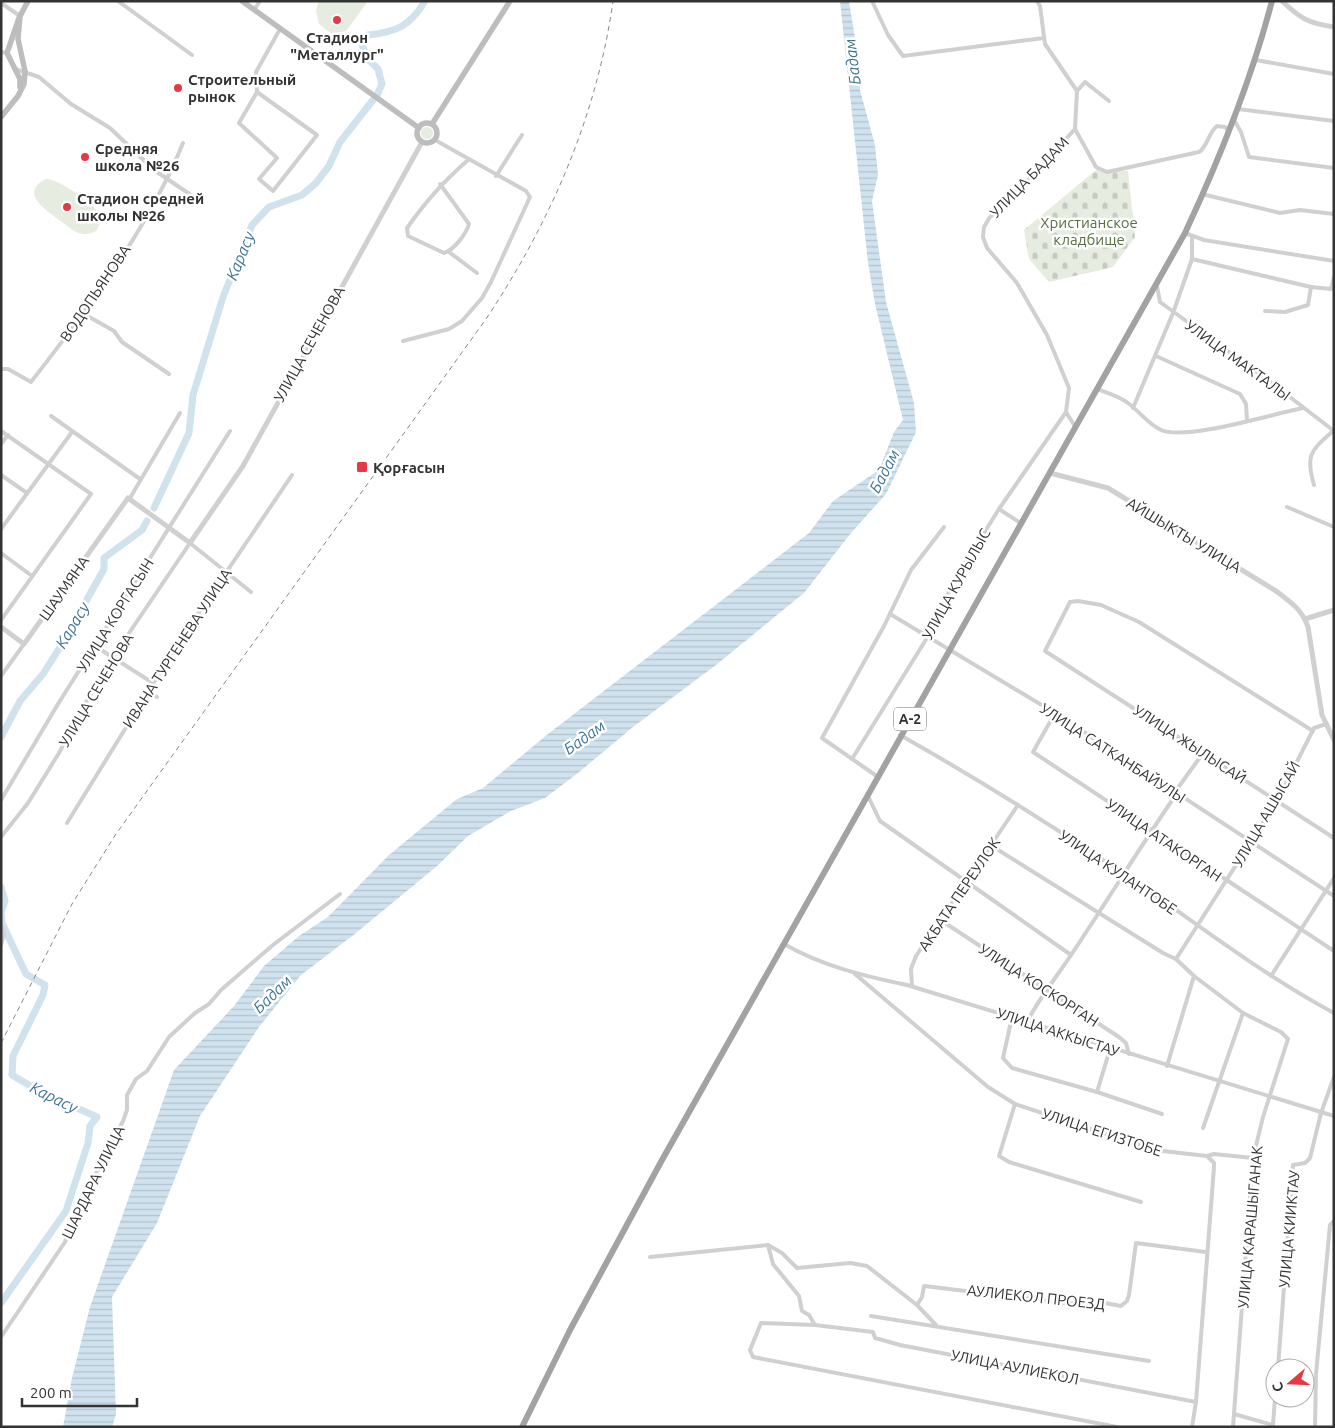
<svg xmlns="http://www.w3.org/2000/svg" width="1335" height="1428" font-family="Ubuntu,sans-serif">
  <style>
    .green { fill: #e6ecdf }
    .cemetery { fill: url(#cemetery-stones) }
    .water { fill: url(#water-rules) }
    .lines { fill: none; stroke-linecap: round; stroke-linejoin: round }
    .river { stroke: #cfe2ee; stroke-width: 7 }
    .minor { stroke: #d0d0d0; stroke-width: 4 }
    .tertiary { stroke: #d0d0d0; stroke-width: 5 }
    .secondary { stroke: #bdbdbd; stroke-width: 5.5 }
    .trunk { stroke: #a2a2a2; stroke-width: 6 }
    .rail { stroke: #888; stroke-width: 1; stroke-dasharray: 5 4; stroke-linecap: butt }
    .poi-dot { fill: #e63946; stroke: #fff; stroke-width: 2 }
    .labels { text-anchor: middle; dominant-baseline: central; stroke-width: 5; stroke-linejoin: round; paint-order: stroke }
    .shield { fill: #fff; stroke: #707070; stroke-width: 1 }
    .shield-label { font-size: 14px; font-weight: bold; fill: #333 }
    .poi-label { font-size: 15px; font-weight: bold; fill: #333; stroke: #fff; text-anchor: start }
    .street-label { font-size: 15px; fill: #333; stroke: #fff }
    .park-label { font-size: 15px; fill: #56703f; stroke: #fff }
    .water-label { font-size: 16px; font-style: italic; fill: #3f7597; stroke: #fff }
  </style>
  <defs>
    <pattern id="cemetery-stones" width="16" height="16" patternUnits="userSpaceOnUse" patternTransform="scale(1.25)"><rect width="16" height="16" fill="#e6ecdf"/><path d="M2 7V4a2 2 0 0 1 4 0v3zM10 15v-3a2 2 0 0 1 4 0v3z" fill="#c6cbc0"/></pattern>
    <pattern id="water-rules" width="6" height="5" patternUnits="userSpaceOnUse" patternTransform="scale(1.25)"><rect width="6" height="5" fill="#cfe2ee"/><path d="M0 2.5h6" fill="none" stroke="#b2c2cd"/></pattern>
  </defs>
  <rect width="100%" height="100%" fill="#fff"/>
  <g class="green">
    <path d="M319,1h49l-22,30 -14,3 -13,-10 -3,-14z"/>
    <circle cx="427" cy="133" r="6"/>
    <path d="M46,179c12,-1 52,27 56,39l-5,12c-4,3 -9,5 -15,4 -7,-1 -14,-8 -20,-12 -13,-10 -45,-29 -16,-43z"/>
  </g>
  <path class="cemetery" d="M1097,169l31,2 7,66 -22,30 -64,15 -20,-23 -5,-29z"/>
  <path class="water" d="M840,1h9l9,56 2,33 15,55 3,30 -6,26 14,101 28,101 2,29 -30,62 -35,39 -47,60 -88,72 -83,62 -55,46 -33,25 -34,13 -43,25 -31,30 -81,67 -55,42 -42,52 -59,89 -43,107 -45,74 4,117 -4,13h-49l9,-49 18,-71 84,-237 60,-64 30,-40 35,-30 29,-19 61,-62 68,-56 26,-11 65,-54 261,-201 24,-32 46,-31 15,-38 9,-12 -28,-116 -7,-41z"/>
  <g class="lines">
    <g class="river">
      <path d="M154,508l35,-75 4,-38 30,-98 29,-72 17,-18 33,-12 14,-12 13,-17 11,-24 37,-47 5,-11 -4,-15 -9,-9 -7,-15 6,-10c29,-3 42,-9 57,-34"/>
      <path d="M1,737l19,-36 23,-27 19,-30 42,-75v-11l38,-28 5,-9"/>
      <path d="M1,887l4,14 -4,11 1,11 24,51 19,11 -2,10 -30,61 -1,19 27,16 58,26 -7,9 -2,17 -22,68 -65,92"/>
    </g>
    <g class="minor">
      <path d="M118,1l74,54"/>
      <path d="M872,1l16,34 15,21 141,-18"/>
      <path d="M1037,1l3,5 5,38 32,47 -2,38 -69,75 -16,13 -6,10 -1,10 4,11 30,35 30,52 22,53 -3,24 10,16"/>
      <path d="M1,3l19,13"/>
      <path d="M254,10l6,-9"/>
      <path d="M1,52l6,1"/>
      <path d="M1256,60l78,14"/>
      <path d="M15,69l24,8 32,27 39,24 44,42 40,27"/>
      <path d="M1077,91l8,-9 24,19"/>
      <path d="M257,92l60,43 -44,56 -14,-12 18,-21 -38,-35 18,-31 -1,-20 24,-43"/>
      <path d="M1238,109l96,12"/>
      <path d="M1234,120l7,12 8,25 85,11"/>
      <path d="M1075,129l21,38 11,5 92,-20c9,-6 9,-19 18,-26l8,1 4,4"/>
      <path d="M496,176l26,-41"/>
      <path d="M440,184l29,40c-3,10 -15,26 -25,29l-36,-17 -1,-8c20,-28 35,-45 61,-68"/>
      <path d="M1202,194l78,19 20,-3 34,4"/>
      <path d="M1185,233l19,7 130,21"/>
      <path d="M1192,236v23"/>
      <path d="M449,252l28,21"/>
      <path d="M1157,286l3,16 109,79 65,50"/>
      <path d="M1265,311l20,1 23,-7 3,-18 20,2 3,-12"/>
      <path d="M84,314l30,17 8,11 47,32"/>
      <path d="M403,341l46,-12 13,-8 20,-23 9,-16 39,-85 -4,-6 -91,-51"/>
      <path d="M1156,356l84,38 6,10 1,16"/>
      <path d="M1,369h7l23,13c56,-72 117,-153 152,-239"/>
      <path d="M1097,389c11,4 22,7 31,14 11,8 20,21 33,27 25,11 111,-16 142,-22"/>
      <path d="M1133,408l40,-95 19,-54 119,28"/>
      <path d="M51,416l89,63"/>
      <path d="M1,431l90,63 -90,126"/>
      <path d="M1,444l7,-9"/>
      <path d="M1,475l26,18"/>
      <path d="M1314,485c-9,-31 -3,-34 20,-55"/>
      <path d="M130,498l50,-85"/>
      <path d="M1287,507l47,20"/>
      <path d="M999,509l23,15"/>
      <path d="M1,529l71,-97"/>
      <path d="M1,553l31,23"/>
      <path d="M890,614l165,99 279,183"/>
      <path d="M95,646l58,37"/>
      <path d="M1,676l23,-32"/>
      <path d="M148,692l9,5"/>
      <path d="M1055,713l-22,39 301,199"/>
      <path d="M1313,731l-174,-109 -38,-17 -23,-4 -8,1 -25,49 289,187"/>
      <path d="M900,735c76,43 150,89 223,138 70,47 136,100 211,140"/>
      <path d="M852,759l78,-126 24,-52 45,-72 67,-97"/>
      <path d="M878,777l-56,-39 62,-112 27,-56 33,-43"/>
      <path d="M868,796l12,25 191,134"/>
      <path d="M1,800l57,-96 172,-273"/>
      <path d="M67,823l110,-178 115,-170"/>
      <path d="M1,837l27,-34 31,-50 43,-80 88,-130 61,49"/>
      <path d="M992,846l171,107 13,6 18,17 49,37 38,19 7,7 -25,78 -10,41 -20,269"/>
      <path d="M942,921l177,116 7,6 3,11"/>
      <path d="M1,926l3,8 -3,11"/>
      <path d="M784,944c38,22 80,32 123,41l427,131"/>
      <path d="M1176,959l101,-158 37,-73 12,-4"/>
      <path d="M855,974l133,113 27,17 139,46 53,6 7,7v4l-18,235"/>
      <path d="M1271,976l63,-98"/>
      <path d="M912,986l-1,-17 5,-13 102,-151"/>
      <path d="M1012,1017l-9,41 9,10 85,24 65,22"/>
      <path d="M1027,1022c12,-24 29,-44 44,-67 35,-52 67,-105 102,-156l2,-7 28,-39"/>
      <path d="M1167,1066l27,-90"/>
      <path d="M1097,1092l13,-43"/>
      <path d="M1015,1104l-16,52 10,6 132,40"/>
      <path d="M1203,1128l40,-115"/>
      <path d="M1207,1156l7,-2 39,4"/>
      <path d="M768,1245l5,19 26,32 3,15 7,4 6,10"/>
      <path d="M650,1257l118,-12 14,8 15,15 53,-5 17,3 50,39 5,-8 2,-11 160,19 16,-3 21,4 6,-5 2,-6 7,-52 70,9"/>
      <path d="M917,1305l19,20"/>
      <path d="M871,1316l278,45"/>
      <path d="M1,1337l64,-95 9,-26 49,-95 4,-11v-15l9,-16 11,-8 22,-34 26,-24 14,-9 12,-14 52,-45 67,-51"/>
      <path d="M1278,1368l15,-203 12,-2 5,-5 11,-45 13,-36"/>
      <path d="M1234,1414l39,11 2,-27"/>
      <path d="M1117,1427l-364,-70 -3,-7 11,-27 54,2 58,7 2,6 25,7 296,57 -4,25"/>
      <path d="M1315,1427l1,-53 14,-149 4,-4"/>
    </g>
    <g class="tertiary">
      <path d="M1282,1c19,18 26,22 52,26"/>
      <path d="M1050,473l58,15 168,103c14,11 26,18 32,36l14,88 12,25"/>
      <path d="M1305,619l29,-9"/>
      <path d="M1,627l23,17 104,-146 62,45 53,-77 179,-324"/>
    </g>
    <g class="secondary">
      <path d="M242,1l177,127"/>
      <path d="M20,87v-8l-13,-26 12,-35 9,-17"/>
      <path d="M1,117l17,-21 6,-12 1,-13 -7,-32 2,-23"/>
      <circle cx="427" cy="133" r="10"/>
      <path d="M432,124l78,-123"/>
    </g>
    <path class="trunk" d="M522,1427l48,-97 92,-170 523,-927c35,-75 66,-152 87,-232"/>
    <path class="rail" d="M1,1043l71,-139 44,-70 370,-515c64,-96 111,-203 127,-318"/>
  </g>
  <g class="poi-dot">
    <circle cx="337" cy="20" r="5"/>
    <circle cx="178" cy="88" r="5"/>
    <circle cx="85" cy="157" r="5"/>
    <circle cx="67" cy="207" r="5"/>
    <rect x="356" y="461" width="12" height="12" rx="2.5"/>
  </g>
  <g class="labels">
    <rect class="shield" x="894" y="707.5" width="32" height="23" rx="4"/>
    <g class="shield-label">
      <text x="910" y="719">A-2</text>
    </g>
    <g class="poi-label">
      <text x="337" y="37" text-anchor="middle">Стадион<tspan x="337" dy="17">"Металлург"</tspan></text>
      <text x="188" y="79">Строительный<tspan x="188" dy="17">рынок</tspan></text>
      <text x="95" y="148">Средняя<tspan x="95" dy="17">школа №26</tspan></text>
      <text x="77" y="198">Стадион средней<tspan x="77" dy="17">школы №26</tspan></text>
      <text x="373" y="467">Қорғасын</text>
    </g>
    <g class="street-label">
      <text transform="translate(1029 177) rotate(-46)">УЛИЦА БАДАМ</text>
      <text transform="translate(95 293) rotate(-56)">ВОДОПЬЯНОВА</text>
      <text transform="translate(309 344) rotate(-61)">УЛИЦА СЕЧЕНОВА</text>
      <text transform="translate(1238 360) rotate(36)">УЛИЦА МАКТАЛЫ</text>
      <text transform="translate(1184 535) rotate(31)">АЙШЫКТЫ УЛИЦА</text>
      <text transform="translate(956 584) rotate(-61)">УЛИЦА КУРЫЛЫС</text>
      <text transform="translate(64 588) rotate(-55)">ШАУМЯНА</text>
      <text transform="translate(115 615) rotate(-58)">УЛИЦА КОРГАСЫН</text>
      <text transform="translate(177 648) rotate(-57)">ИВАНА ТУРГЕНЕВА УЛИЦА</text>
      <text transform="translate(96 690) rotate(-59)">УЛИЦА СЕЧЕНОВА</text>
      <text transform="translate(1190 744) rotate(33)">УЛИЦА ЖЫЛЫСАЙ</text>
      <text transform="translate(1113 753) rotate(33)">УЛИЦА САТКАНБАЙУЛЫ</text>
      <text transform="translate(1266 814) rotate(-60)">УЛИЦА АШЫСАЙ</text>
      <text transform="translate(1164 840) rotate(34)">УЛИЦА АТАКОРГАН</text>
      <text transform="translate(1118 872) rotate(34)">УЛИЦА КУЛАНТОБЕ</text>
      <text transform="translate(959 894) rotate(-56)">АКБАТА ПЕРЕУЛОК</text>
      <text transform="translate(1039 985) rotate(33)">УЛИЦА КОСКОРГАН</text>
      <text transform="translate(1058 1032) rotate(18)">УЛИЦА АККЫСТАУ</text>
      <text transform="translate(1102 1132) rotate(18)">УЛИЦА ЕГИЗТОБЕ</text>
      <text transform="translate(93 1182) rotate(-64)">ШАРДАРА УЛИЦА</text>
      <text transform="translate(1250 1227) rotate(-85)">УЛИЦА КАРАШЫГАНАК</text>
      <text transform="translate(1289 1229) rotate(-85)">УЛИЦА КИИКТАУ</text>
      <text transform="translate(1036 1297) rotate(6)">АУЛИЕКОЛ ПРОЕЗД</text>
      <text transform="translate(1015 1367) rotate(11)">УЛИЦА АУЛИЕКОЛ</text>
    </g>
    <g class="park-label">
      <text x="1089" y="222">Христианское<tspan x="1089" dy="17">кладбище</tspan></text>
    </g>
    <g class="water-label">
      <text transform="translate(852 62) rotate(-97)">Бадам</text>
      <text transform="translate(240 256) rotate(-68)">Карасу</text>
      <text transform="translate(884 471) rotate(-62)">Бадам</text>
      <text transform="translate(72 625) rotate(-59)">Карасу</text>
      <text transform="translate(584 737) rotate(-35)">Бадам</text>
      <text transform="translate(272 994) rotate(-44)">Бадам</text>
      <text transform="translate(54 1097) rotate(26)">Карасу</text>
    </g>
  </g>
  <rect width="1335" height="1428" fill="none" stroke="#333333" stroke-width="5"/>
  <g transform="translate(1290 1383) rotate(251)"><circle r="24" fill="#ffffff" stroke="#adadad"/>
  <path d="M0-4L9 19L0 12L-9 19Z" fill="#e63946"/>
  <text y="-8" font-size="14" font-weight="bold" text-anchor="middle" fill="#333333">С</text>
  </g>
  <path d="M22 1398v8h115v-8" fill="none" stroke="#333333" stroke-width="2.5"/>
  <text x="30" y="1398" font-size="15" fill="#333333" stroke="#ffffff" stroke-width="4" paint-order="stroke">200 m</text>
</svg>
